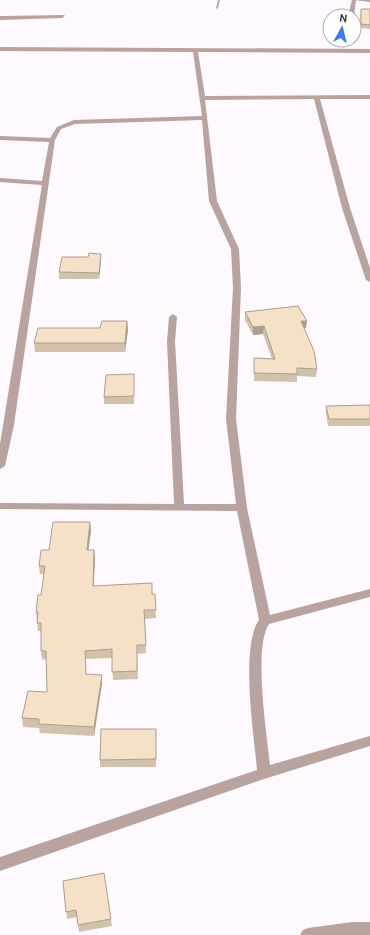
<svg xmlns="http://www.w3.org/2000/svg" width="370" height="935" font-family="Cabin,sans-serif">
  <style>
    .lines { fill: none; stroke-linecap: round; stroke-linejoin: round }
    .service { fill: #b8a39f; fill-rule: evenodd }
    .minor { fill: #b8a39f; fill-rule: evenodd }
    .tertiary { fill: #b8a39f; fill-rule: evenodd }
    .wall { fill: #d2c2ac }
    .shaded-wall { fill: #ab9e8c }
    .building { fill: #f4e1c8; stroke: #ab9e8c }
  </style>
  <rect width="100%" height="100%" fill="#fdf9fe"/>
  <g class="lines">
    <path class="service" d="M218,0h2l-2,8 -1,1 -1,-1z"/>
    <g class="minor">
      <path d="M352,0h4l-2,16h-6z"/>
      <path d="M64,15l1,1 -3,2 -62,2v-4z"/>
      <path d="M0,47l370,2v4l-172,-1 7,44 165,-1v4h-50l30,109 20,60v14l-4,-2 -24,-72 -28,-109 -109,1 12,101 22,48 2,39 -5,131 11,89 23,107 100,-26v8l-101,27c-16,23 -2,111 1,141l100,-29v10l-106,33 -264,92v-14l257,-87c-3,-35 -17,-123 2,-150l-22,-109 -237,-2v-6l174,1 -7,-163 2,-24 4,-3 4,3 -2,24 9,163h52l-10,-85 7,-131 -2,-39 -22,-48 -7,-81 -127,4 -14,5 -6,11 -41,285 -9,41 -5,3v-25l42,-259 -42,-3v-4l42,3 7,-39 -49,-2v-4l50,2 7,-11 17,-7 128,-4 -9,-64 -193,-1z"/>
      <path d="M352,922h18v13h-70l3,-5 5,-2z"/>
    </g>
    <path class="tertiary" d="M354,0h16v2z"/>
  </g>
  <g class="wall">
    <path d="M361,9h9v20l-10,-1z"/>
    <path d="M101,254v6l-2,19h-40v-7l29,-15z"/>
    <path d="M245,312l61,16 -2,1 13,40 -1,8 -19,-1v6l-43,-1v-23l18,1 -9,-25 -10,1 -8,-15z"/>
    <path d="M127,321l1,9 -3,22h-90l-1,-9z"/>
    <path d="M134,374v30h-30v-7z"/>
    <path d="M370,405v21h-42l-2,-13v-7z"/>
    <path d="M90,522l1,9 -3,19 7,9 -1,27 61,8 1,24 -11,1 1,34 -9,1 1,25 -25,1 -1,-22 -26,1v15l16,9 -8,53 -54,-3 -1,-5 -16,-1 -1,-9 25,-26v-33l-5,1 -1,-9v-20h-3l-2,-19 5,-17 3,-21h-4l-1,-8 10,-16z"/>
    <path d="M156,729v38h-56v-7z"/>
    <path d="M63,881l48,38 1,7 -33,6 -2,-15 -10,2z"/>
  </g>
  <g class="shaded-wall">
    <path d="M101,254v6l-2,19v-6z"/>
    <path d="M127,321l1,9 -3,22v-9z"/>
    <path d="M301,321h6l-1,7 -6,1z"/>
    <path d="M264,326l-1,8 -10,1v-8z"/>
    <path d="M90,522l1,9 -4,28v-9z"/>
    <path d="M94,550l1,9 -2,35v-8z"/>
    <path d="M102,675v8l-8,53v-9z"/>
  </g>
  <g class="building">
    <path d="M361,9h9v16l-9,-1z"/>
    <path d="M89,253l12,1 -2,19 -40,-1 3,-15h26z"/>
    <path d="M298,306l9,15h-6l13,30 3,18 -20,-1v6l-43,-1v-15l21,1 -11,-33 -11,1 -8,-15z"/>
    <path d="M102,321h25l-2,22h-91l4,-15h62z"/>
    <path d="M134,374v22l-30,1 2,-22z"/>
    <path d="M370,405v14h-41l-3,-13z"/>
    <path d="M53,522h37l-3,28h7l-1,36 59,-3v11h3l1,16h-12l2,35h-9v26l-25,1v-23l-27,2 1,23 16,1 -8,52 -55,-3v-5l-17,-1 6,-27 19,1 -1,-41h-5v-28h-4l1,-11h-2l2,-17h3l4,-29h-6l2,-16h8z"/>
    <path d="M101,729h55v30l-56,1z"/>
    <path d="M104,873l7,46 -33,6 -2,-15 -10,2 -3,-31z"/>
  </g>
  <g transform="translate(342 28) rotate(8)"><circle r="19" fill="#ffffff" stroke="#afabaf"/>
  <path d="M0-3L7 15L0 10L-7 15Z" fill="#3c7be9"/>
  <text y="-6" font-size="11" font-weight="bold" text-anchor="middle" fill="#362e37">N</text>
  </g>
</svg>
